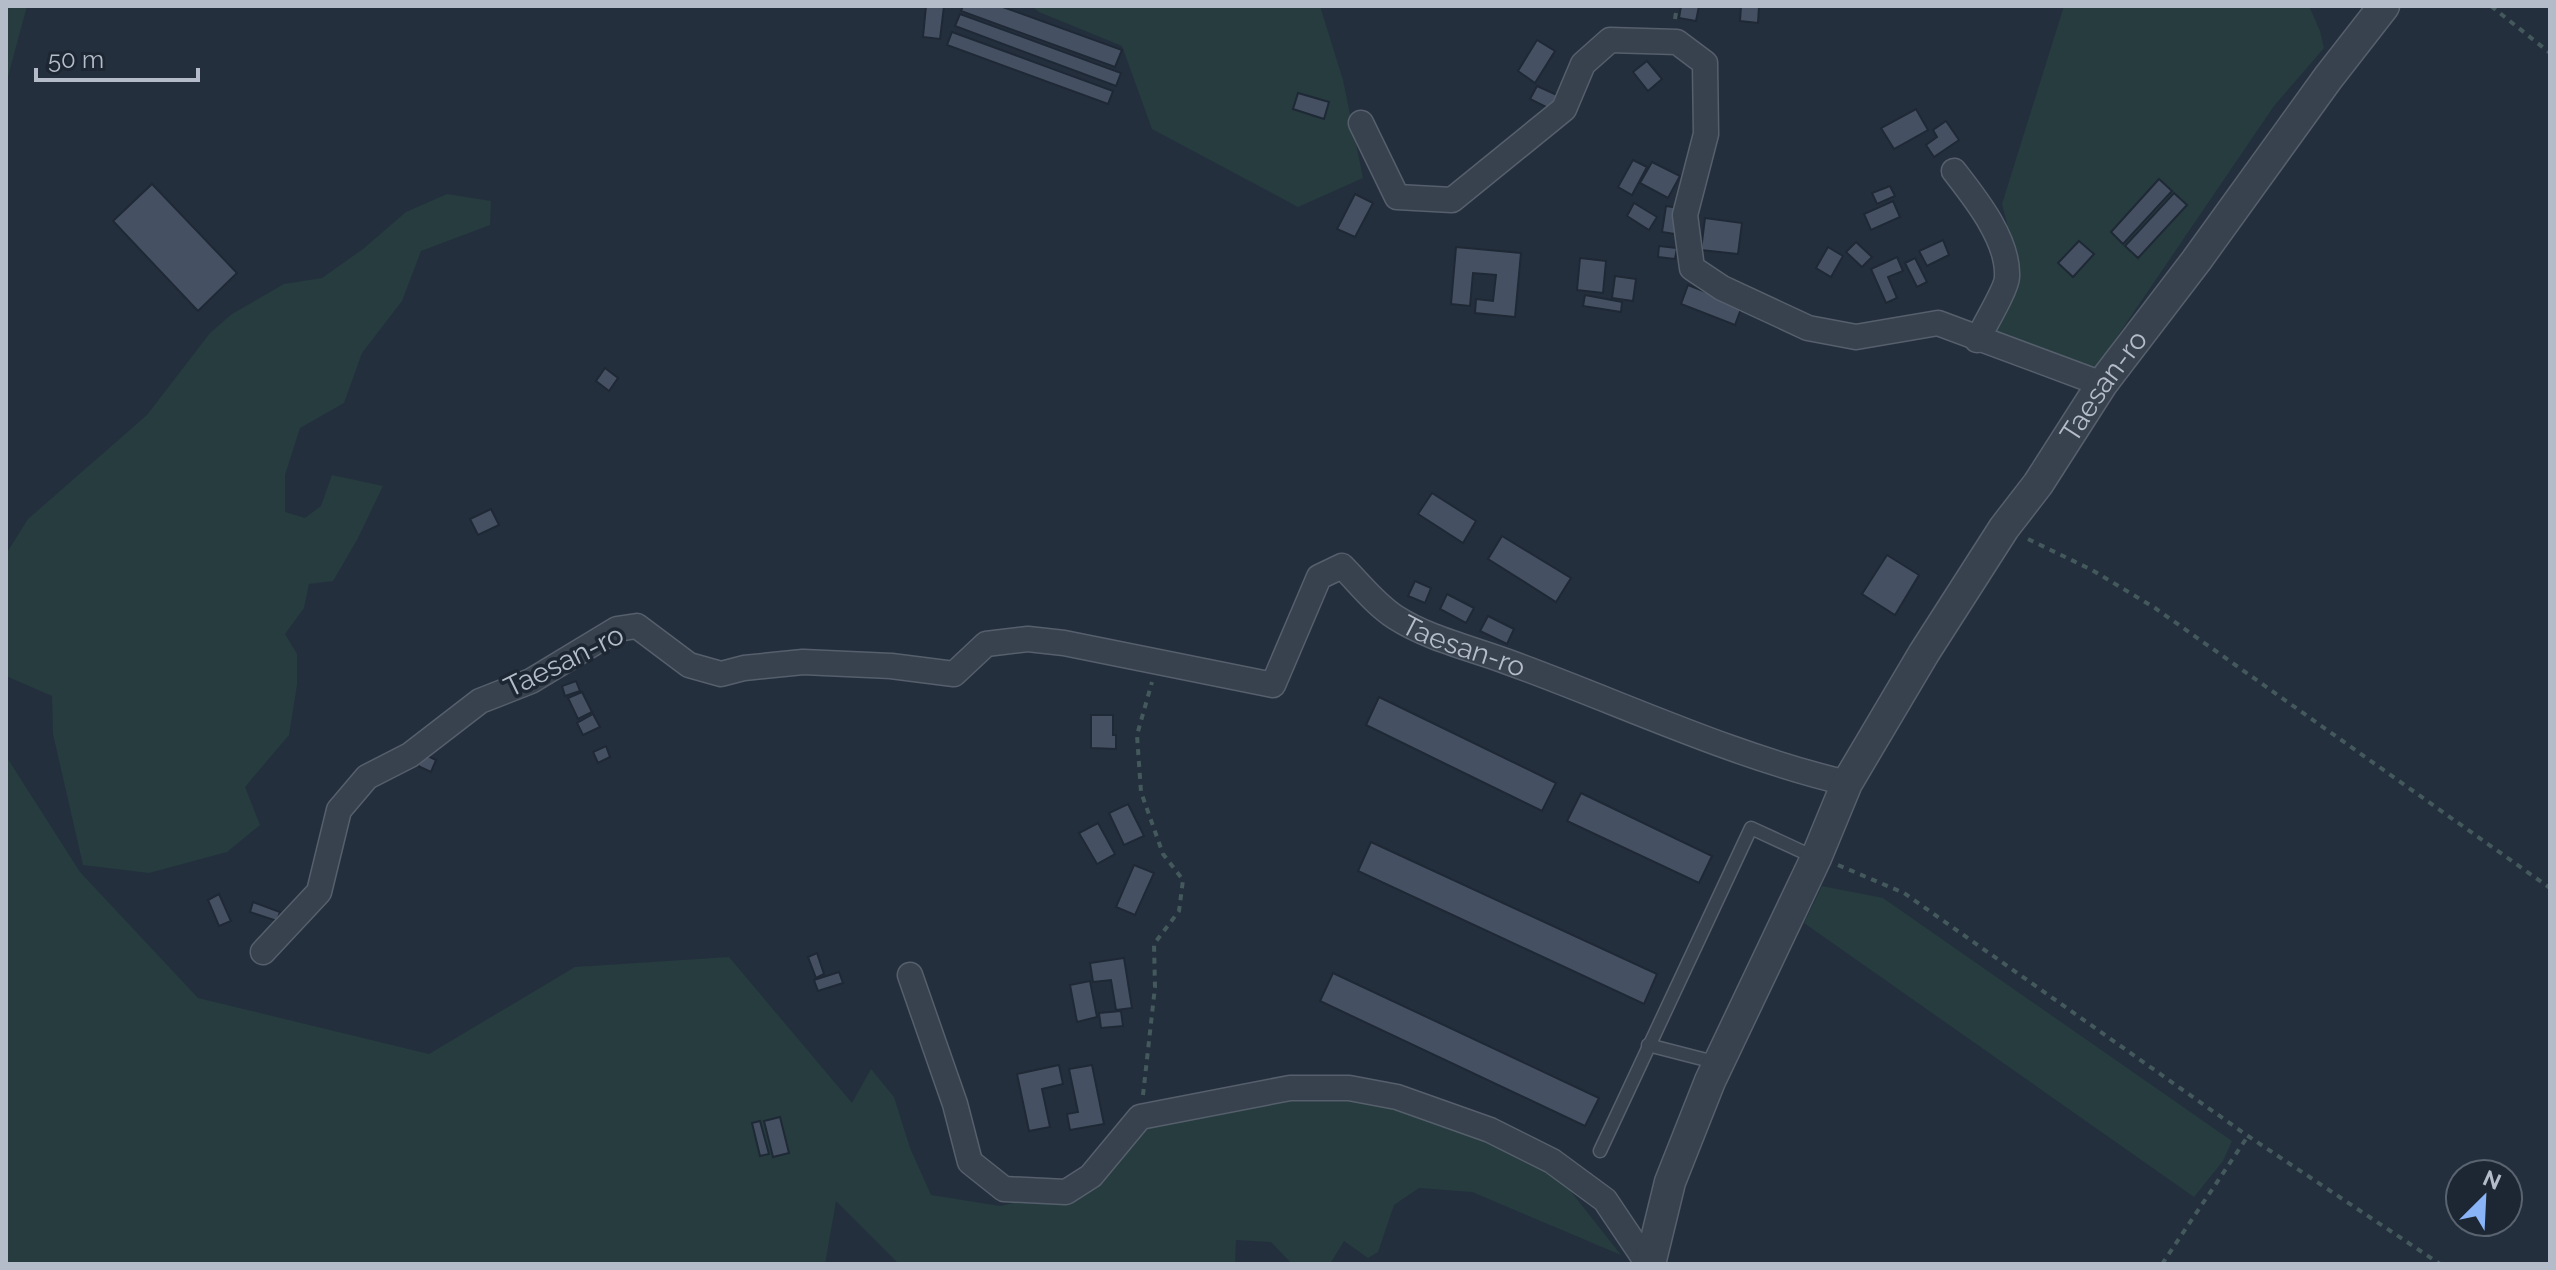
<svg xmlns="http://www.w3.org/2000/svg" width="2556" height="1270" font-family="Raleway,sans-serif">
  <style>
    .green { fill: #263c3f }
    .building { fill: #455162; stroke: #1f2835; stroke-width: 2 }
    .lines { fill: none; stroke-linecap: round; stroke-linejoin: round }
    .service-casing { stroke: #565f6c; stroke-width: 15 }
    .minor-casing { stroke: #565f6c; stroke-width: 27 }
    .tertiary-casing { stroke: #565f6c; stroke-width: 33 }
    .path { stroke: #44595c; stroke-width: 4; stroke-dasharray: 6 6; stroke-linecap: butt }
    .service { stroke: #38414e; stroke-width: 12 }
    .minor { stroke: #38414e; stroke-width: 24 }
    .tertiary { stroke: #38414e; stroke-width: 30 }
    .labels { text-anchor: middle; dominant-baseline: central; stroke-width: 7; stroke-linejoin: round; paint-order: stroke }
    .street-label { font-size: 28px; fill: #b4bcc9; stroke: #1d2633 }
  </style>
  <rect width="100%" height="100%" fill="#242f3e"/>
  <g class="green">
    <path d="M6,6h21l-21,78z"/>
    <path d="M1032,6h288l23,74 20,98 -65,29 -146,-78 -30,-83 -83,-34z"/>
    <path d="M2064,6h245l11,25 4,17 -50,58 -179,263 -110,-32 35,-64 -18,-69z"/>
    <path d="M447,194l44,7 -1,24 -69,26 -19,50 -40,52 -18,50 -44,25 -15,47v37l20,6 16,-12 11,-31 51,11 -26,54 -24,41 -24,3 -5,24 -19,26 12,20v31l-8,50 -44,52 15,38 -33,27 -78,21 -66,-8 -30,-131 -1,-38 -46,-20v-122l22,-35 119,-104 63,-82 22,-19 52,-30 38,-6 41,-29 43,-37z"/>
    <path d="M6,756l74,116 118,126 231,56 146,-87 154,-10 123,146 19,-34 23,28 16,51 21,47 69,11 18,-4 52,-3 78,-76 130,-24 61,-4 53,10 87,29 68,34 22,21 52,66 -149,-63 -53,-4 -25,17 -16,47 -10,6 -24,-17 -14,23h-38l-21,-22 -35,-2 -1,24h-336l-63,-63 -11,63h-819z"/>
    <path d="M1822,886l61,12 349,243 -9,20 -29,36 -390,-274z"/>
  </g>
  <g class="building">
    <path d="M926,6h18l-4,33 -17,-2z"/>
    <path d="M963,6h37l122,44 -7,17 -154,-56z"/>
    <path d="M1681,6h18l-3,15 -17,-3z"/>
    <path d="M1741,6h18l-1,17 -18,-2z"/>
    <path d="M960,14l161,59 -5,13 -161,-60z"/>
    <path d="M952,32l161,59 -5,13 -161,-59z"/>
    <path d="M1537,40l18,11 -20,32 -17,-12z"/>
    <path d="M1647,61l15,18 -14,12 -15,-19z"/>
    <path d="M1537,86l20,9 -7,14 -20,-10z"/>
    <path d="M1298,93l31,9 -5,17 -31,-10z"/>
    <path d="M1916,109l12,21 -34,19 -13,-21z"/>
    <path d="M1946,121l13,19 -25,17 -8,-12 11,-8 -4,-7z"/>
    <path d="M1633,160l14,7 -15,28 -14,-8z"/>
    <path d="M1652,162l28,14 -12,22 -28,-15z"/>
    <path d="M2159,179l13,12 -49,53 -12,-12z"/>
    <path d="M152,184l85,89 -39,38 -85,-90z"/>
    <path d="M1890,186l5,10 -18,8 -5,-11z"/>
    <path d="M2174,193l13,12 -49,53 -13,-12z"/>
    <path d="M1355,194l18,9 -18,34 -18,-8z"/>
    <path d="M1893,201l7,16 -29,13 -7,-16z"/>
    <path d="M1634,203l23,14 -8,13 -22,-14z"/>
    <path d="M1666,206l13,2 -4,26 -13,-2z"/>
    <path d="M1705,218l37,5 -4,31 -37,-4z"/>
    <path d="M1943,240l6,15 -22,11 -8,-15z"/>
    <path d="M2079,241l15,13 -21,23 -15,-14z"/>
    <path d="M1856,242l16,15 -10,10 -16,-15z"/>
    <path d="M1659,246l18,2 -2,11 -17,-2z"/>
    <path d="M1456,247l65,6 -6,64 -40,-4 1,-14 17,2 3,-26 -23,-2 -3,33 -19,-2z"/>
    <path d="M1828,247l15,9 -12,21 -15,-9z"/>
    <path d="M1897,257l6,14 -15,6 9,21 -11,5 -15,-34z"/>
    <path d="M1580,258l26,3 -3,32 -26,-3z"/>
    <path d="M1915,258l12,24 -10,5 -12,-24z"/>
    <path d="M1615,276l21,3 -3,22 -21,-3z"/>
    <path d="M1688,285l54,21 -7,19 -54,-21z"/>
    <path d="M1585,295l37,7 -1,10 -38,-6z"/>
    <path d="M605,368l13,10 -9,13 -13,-10z"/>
    <path d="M1432,493l44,28 -13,22 -45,-29z"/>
    <path d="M491,509l8,16 -21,10 -8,-16z"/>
    <path d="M1502,536l69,42 -15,24 -68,-43z"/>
    <path d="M1887,555l32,20 -24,40 -33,-21z"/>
    <path d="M1415,581l16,7 -6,15 -17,-7z"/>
    <path d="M1447,594l27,14 -8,15 -26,-14z"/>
    <path d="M1488,616l26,13 -7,15 -27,-13z"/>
    <path d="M576,681l4,10 -15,5 -3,-10z"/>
    <path d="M582,692l10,20 -14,7 -10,-21z"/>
    <path d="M1379,697l177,86 -14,28 -176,-86z"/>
    <path d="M593,714l7,13 -17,8 -6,-12z"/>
    <path d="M1091,715h22v20h3v14l-25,-1z"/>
    <path d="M606,746l4,11 -12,6 -5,-11z"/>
    <path d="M424,754l12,6 -5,12 -13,-6z"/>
    <path d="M1581,793l131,63 -13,27 -132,-62z"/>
    <path d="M1128,804l16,32 -20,9 -15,-32z"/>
    <path d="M1098,823l17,31 -18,10 -18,-31z"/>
    <path d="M1371,842l286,132 -13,30 -286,-133z"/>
    <path d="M1134,865l20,8 -19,42 -19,-8z"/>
    <path d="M219,894l12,27 -12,5 -11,-26z"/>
    <path d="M253,902l27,10 -3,9 -27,-9z"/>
    <path d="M817,953l7,21 -8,4 -8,-21z"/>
    <path d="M1124,958l8,50 -16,2 -5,-30 -18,2 -3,-19z"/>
    <path d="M839,972l4,11 -25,8 -4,-11z"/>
    <path d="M1333,973l266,125 -14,28 -265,-125z"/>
    <path d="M1090,981l7,36 -20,5 -7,-37z"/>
    <path d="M1121,1011l2,15 -22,2 -2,-15z"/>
    <path d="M1059,1065l4,19 -21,5 8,38 -21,4 -12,-57z"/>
    <path d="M1092,1065l12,59 -34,6 -3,-16 11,-2 -9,-43z"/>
    <path d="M780,1117l9,36 -16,4 -9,-36z"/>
    <path d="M760,1121l9,33 -9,2 -8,-33z"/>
  </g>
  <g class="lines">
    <g class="service-casing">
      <g id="service">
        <path d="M1648,1045l70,18"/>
        <path d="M1600,1151l151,-323 65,30"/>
      </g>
    </g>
    <g class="minor-casing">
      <g id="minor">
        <path d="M1361,123l36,74 55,3 112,-91 19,-45 27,-24 67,2 28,21 1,71 -21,81 7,53 30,20 86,40 48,9 82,-14 164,61"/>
        <path d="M1954,171c21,27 55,69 53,106 0,11 -24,51 -30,63"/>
        <path id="s1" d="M263,952l56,-60 20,-82 28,-33 43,-22 70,-54 51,-20 86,-52 20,-3 52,39 32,9 23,-6 59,-6 88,4 63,8 32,-30 42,-5 36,4 209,42 46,-108 23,-11c16,16 33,38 53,51 34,22 76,31 113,45 113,41 221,93 339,121"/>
        <path d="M910,975l45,129 15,58 34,27 62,3 25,-16 49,-59 150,-29h59l48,9 93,33 62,31 53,39 43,64"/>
      </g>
    </g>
    <g class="tertiary-casing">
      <g id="tertiary">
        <path id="s2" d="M1650,1264l20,-82 40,-101 106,-223 31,-75 77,-130 80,-125 34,-44 64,-100 94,-123 132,-183 56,-72"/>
      </g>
    </g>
    <g class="path">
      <path d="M2491,6l59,47"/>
      <path d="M1675,19l2,-13"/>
      <path d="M2028,539l64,31 63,38 395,280"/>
      <path d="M1838,865l66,28 344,243 192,128"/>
      <path d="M1143,1095l12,-108 -1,-43 25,-33 4,-31 -20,-26 -22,-62 -4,-57 15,-53"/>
      <path d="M2162,1264l86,-128"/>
    </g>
    <use href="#service" class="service"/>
    <use href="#minor" class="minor"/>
    <use href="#tertiary" class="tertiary"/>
  </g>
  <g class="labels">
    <g class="street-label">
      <text stroke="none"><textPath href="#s2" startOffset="994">Taesan-ro</textPath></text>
      <text stroke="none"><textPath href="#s1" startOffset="1482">Taesan-ro</textPath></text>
      <text transform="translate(564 661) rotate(-26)">Taesan-ro</text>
    </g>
  </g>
  <rect width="2556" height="1270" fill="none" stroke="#b4bcc9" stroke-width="16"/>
  <g transform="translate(2484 1198) rotate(24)"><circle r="38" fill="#1d2633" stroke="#59626f" stroke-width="2"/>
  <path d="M0-6L14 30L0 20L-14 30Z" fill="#8ab4f8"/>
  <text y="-12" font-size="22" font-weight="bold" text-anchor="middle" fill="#b4bcc9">N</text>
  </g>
  <path d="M36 68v12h162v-12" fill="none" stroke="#b4bcc9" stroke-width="4"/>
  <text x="48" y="68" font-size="24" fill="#b4bcc9" stroke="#1d2633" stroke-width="6" paint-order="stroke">50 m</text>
</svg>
